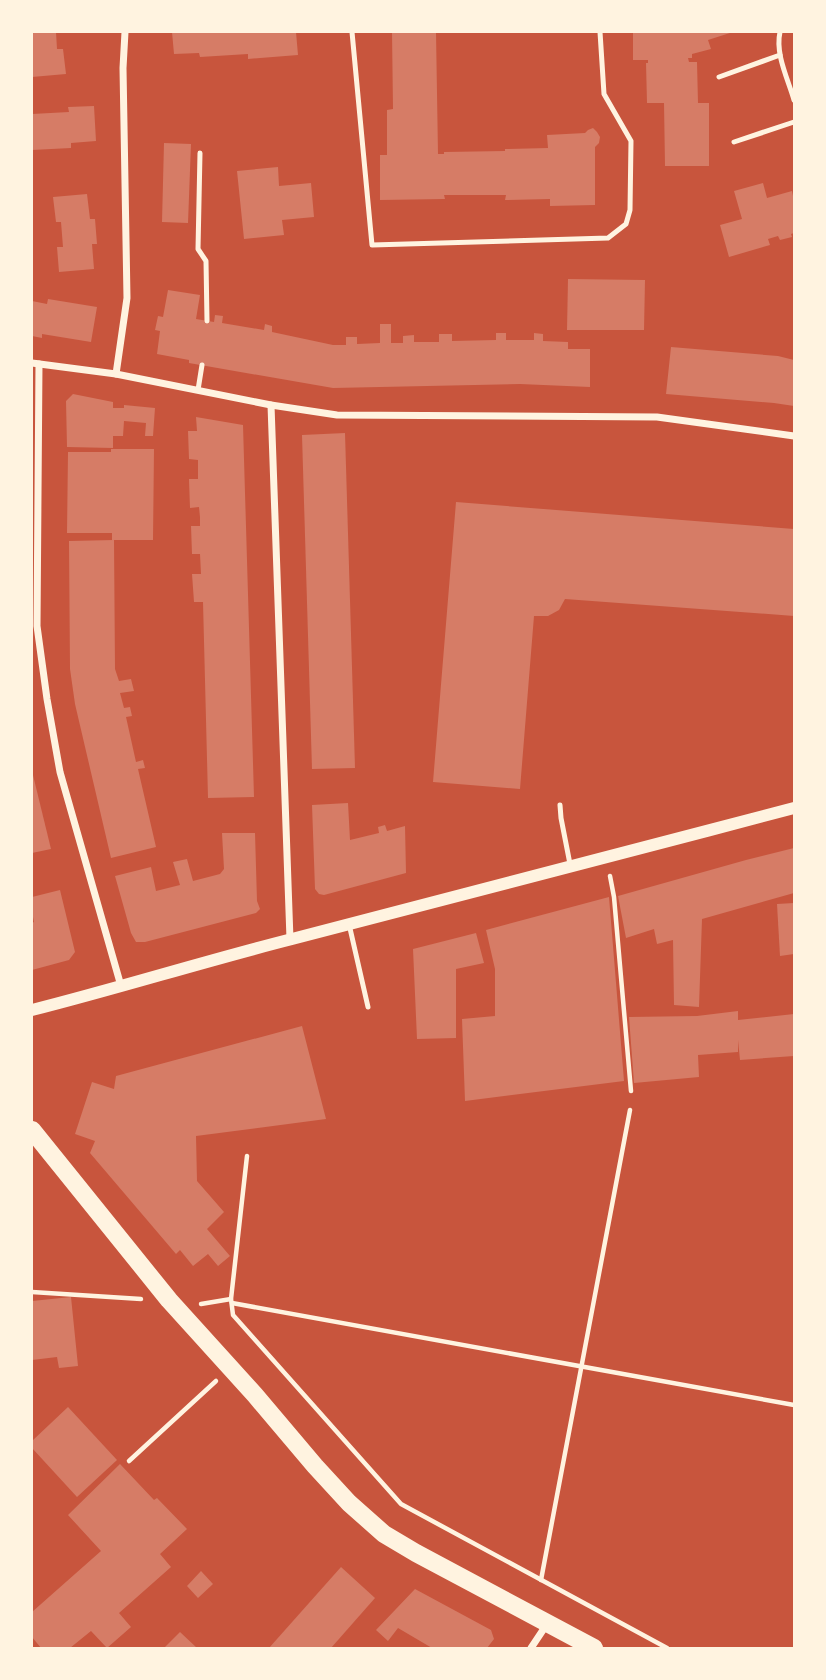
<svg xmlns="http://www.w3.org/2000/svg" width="826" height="1680" font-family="Signika,sans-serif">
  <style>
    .building { fill: #d67c66 }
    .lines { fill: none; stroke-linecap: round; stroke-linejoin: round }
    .path { stroke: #fff3e0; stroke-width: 4.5 }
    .service { stroke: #fff3e0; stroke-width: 5 }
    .minor { stroke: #fff3e0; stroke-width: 7 }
    .tertiary { stroke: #fff3e0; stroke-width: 12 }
    .primary { stroke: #fff3e0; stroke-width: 18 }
  </style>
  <rect width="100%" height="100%" fill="#c8553d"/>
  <g class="building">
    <path d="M32,32h24l1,17h6l3,25 -34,3z"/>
    <path d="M172,32h124l2,23 -50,4v-5l-48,3 -1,-4 -25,1z"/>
    <path d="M392,32h44l2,122h6v-2l61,-1v-2l43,-1 -1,-13 38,-2 3,-3 5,-2 4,4 3,5 -1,6 -4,4v58l-45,1v-7l-45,1 1,-5h-62l1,4 -65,1v-45h7v-45l6,-1z"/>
    <path d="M633,32h100l-25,8 3,9 -19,5v4h-4l1,4h8l1,41h11v63h-44l-1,-63h-17l-1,-40h2v-3h-15z"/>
    <path d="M94,106l2,35 -25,2v5l-39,2v-36l37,-2 -1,-5z"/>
    <path d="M164,143l27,1 -3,79 -26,-1z"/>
    <path d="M278,167l1,19 32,-3 3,34 -32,3 2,15 -40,4 -7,-68z"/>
    <path d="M763,183l4,15 25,-7 2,10v32l-3,1 1,3 -12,3 -2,-4 -10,3 2,6 -41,12 -9,-32 22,-6 -8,-28z"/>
    <path d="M87,194l3,25h5l2,25h-5l2,25 -35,3 -2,-25h6l-2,-25h-5l-3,-25z"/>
    <path d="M568,279l77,1 -1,50h-77z"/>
    <path d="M168,290l32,5 -4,24 18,3 1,-7 8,1 -1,7 42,7 1,-6 7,2v6l61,13h13v-8h11v7l23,-1v-19h11v19h12v-7l11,-1v7h25v-8h13v7l44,-1v-7h10v7h28v-7l9,1v7l25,1v7h22v38l-70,-3 -187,4 -144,-25v-3l-32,-6 3,-23 -5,-1 3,-14 5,1z"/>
    <path d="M48,299l49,8 -6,35 -49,-8v4l-10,-2v-35l15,3z"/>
    <path d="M671,347l107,9 16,4v46l-20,-3 -108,-9z"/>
    <path d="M73,394l40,8v6h11v-3l31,3 -2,28h-8l1,-13 -22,-2 -1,15h-10v12l-46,-1 -1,-46z"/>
    <path d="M196,417l47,8 11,372 -46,1 -5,-196h-9l-2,-28h9l-1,-20h-8l-1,-28h9v-9l-1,-10 -9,1 -1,-29h9v-19l-9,-1 -1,-28h9z"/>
    <path d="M345,433l10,335 -43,1 -10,-334z"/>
    <path d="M111,449h43l-1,91h-41v-7h-45l1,-81h43z"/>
    <path d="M456,502l338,27v87l-229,-17 -6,11 -11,6h-14l-14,173 -87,-7z"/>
    <path d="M114,540l1,129 4,12 12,-2 3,12 -14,2 4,15 6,-1 2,9 -6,1 10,45 7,-2 2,8 -7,1 18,78 -45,11 -36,-154 -5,-35 -1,-128z"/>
    <path d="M32,771l19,78 -19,4z"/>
    <path d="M348,803l2,37 29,-7 -1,-6 7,-2 2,6 18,-5 1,47 -82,22 -5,-1 -4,-5 -3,-84z"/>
    <path d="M222,833h33l2,68 3,8 -4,4 -111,29h-9l-5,-9 -16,-57 36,-9 5,24 24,-6 -7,-23 14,-3 6,22 27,-7 4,-5z"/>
    <path d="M794,848v45l-92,26 -3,88 -25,-2 -1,-65 -16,4 -3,-15 -28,9 -8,-42 128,-36z"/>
    <path d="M60,890l15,62 -6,8 -37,10v-47l2,-1 -2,-10v-15z"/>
    <path d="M609,897l15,184 -159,20 -3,-82 33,-3v-47l-9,-39z"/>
    <path d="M794,903v51l-14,2 -3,-52z"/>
    <path d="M476,933l8,30 -28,6v69l-39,1 -4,-90z"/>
    <path d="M738,1011v9l56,-6v42l-54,4 -2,-20v12l-40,3 1,22 -65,6 -5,-66 68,-1z"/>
    <path d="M302,1026l24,93 -130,17 1,45 27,31 -17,17 23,27 -12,10 -10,-12 -15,12 -13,-16 -4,4 -86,-101 5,-12 -20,-7 17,-52 22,7 2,-13z"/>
    <path d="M71,1297l7,69 -19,2 -2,-11 -25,3v-59z"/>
    <path d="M68,1407l49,53 -40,37 -45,-49v-7z"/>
    <path d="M120,1464l34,36 3,-2 30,31 -27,25 11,13 -52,46 12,14 -24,21 -16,-17 -21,17h-29l-9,-11v-25l69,-61 -33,-36z"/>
    <path d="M341,1567l34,31 -44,50h-62z"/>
    <path d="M201,1571l12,13 -15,14 -11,-12z"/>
    <path d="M415,1589l76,41 3,9 -7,9h-55l-34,-20 -10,13 -12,-11z"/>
    <path d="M180,1632l17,16h-33z"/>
  </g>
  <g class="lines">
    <g class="path">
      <path d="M610,876l4,21 17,194"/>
      <path d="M247,1156l-16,143 2,16 168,189 266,144"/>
      <path d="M32,1292l109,7"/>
      <path d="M232,1303l562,102"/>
      <path d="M201,1304l30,-5"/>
      <path d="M129,1461l87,-80"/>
      <path d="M541,1580l89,-470"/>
    </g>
    <g class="service">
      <path d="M352,32l20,213 236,-7 18,-14 4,-14 1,-69 -27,-47 -4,-62"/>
      <path d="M780,32c-5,22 8,47 14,68"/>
      <path d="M719,77l61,-22"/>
      <path d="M734,142l60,-20"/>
      <path d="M200,153l-2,96 8,12 1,60"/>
      <path d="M198,390l4,-25"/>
      <path d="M560,805l1,13 9,46"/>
      <path d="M349,924l19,83"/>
    </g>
    <g class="minor">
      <path d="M32,363l84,11 155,31 66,10 320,2 137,19"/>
      <path d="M39,364l-2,262 10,73 13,73 61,214"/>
      <path d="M116,374l11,-76 -4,-230 2,-36"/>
      <path d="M271,405l19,534"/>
      <path d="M531,1648l16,-24"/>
    </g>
    <path class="tertiary" d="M32,1010c87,-22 173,-49 260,-71 168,-44 335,-87 502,-131"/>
    <path class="primary" d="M32,1130l137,170 86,95 60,71 34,37 35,31 32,19 178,95"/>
  </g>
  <rect width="826" height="1680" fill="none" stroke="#fff3e0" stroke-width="66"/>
</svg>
